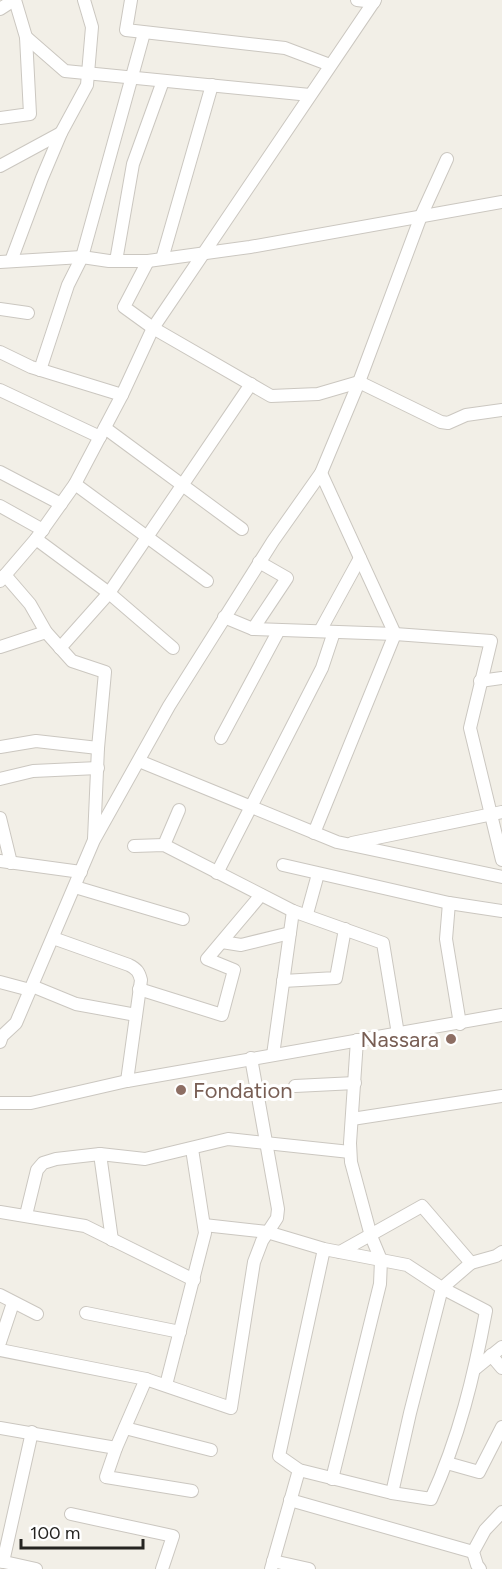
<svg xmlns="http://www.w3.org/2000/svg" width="502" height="1569" font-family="Figtree,sans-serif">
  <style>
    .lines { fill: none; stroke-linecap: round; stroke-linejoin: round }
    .minor-casing { stroke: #cbc7c0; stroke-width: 14 }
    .minor { stroke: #fff; stroke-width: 12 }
    .education-dot { fill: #8d6e63; stroke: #fff; stroke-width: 2 }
    .labels { text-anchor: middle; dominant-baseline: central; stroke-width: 6; stroke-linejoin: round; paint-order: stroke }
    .education-label { font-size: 22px; fill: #785e54; stroke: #fff; text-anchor: end }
  </style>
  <rect width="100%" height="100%" fill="#f2efe7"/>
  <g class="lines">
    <g class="minor-casing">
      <g id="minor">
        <path d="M131,0l-5,30 159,18 45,17"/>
        <path d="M357,0l17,2"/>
        <path d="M0,9l14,-9"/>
        <path d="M26,37l39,34 245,24"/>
        <path d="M0,118l30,-4 -4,-77 -11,-37"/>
        <path d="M0,166l61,-33"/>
        <path d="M162,259l50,-174"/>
        <path d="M11,261l31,-83 19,-45 26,-48 5,-58 -8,-27"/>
        <path d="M116,261l17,-97 30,-83"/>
        <path d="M148,261l-24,46 29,21 118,68 47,-2 41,-12 82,40 7,1 18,-8 36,-5"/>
        <path d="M0,262l82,-5 27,4h39l102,-14 252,-45"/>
        <path d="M0,309l28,4"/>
        <path d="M0,352l31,15 91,28"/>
        <path d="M40,370l28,-85 14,-28 62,-224"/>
        <path d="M0,390l100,47"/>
        <path d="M105,428l137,101"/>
        <path d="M0,472l61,32"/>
        <path d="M75,484l132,97"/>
        <path d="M0,506l43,24"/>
        <path d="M36,539l73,54 64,55"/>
        <path d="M5,575l25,29 16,28 26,29 33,11 -7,76 -4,91"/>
        <path d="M0,581l36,-42 39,-55 47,-89 31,-67 222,-328"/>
        <path d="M224,617l29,12 142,5 96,7 -21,87 32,132"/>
        <path d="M253,629l34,-51 -28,-16"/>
        <path d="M320,631l40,-73"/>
        <path d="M0,647l46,-15"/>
        <path d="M60,648l49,-55 142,-209"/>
        <path d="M480,681l22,-3"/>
        <path d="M221,738l58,-108"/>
        <path d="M0,747l36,-6 62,7"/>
        <path d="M139,761l198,81 165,35"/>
        <path d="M0,779l33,-8 65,-3"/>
        <path d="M0,818l11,45"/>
        <path d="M314,833l81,-199 -74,-161"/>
        <path d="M352,843l150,-31"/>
        <path d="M164,845l15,-35"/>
        <path d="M134,846l30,-1 129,66 90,32 15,91"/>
        <path d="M0,861l81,11"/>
        <path d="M283,865l166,38 53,8"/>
        <path d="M217,873l105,-205 12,-36"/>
        <path d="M75,887l108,32"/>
        <path d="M449,903l-3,36 14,85"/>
        <path d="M307,914l11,-40"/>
        <path d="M53,938l76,27c8,4 10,7 12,15l-14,101"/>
        <path d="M222,942l19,3 49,-12"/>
        <path d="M283,981l53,-3 9,-49"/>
        <path d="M0,982l30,8"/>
        <path d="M32,986l44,18 60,11"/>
        <path d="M139,989l83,26 12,-45 -27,-11 54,-64"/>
        <path d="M0,1042l2,-6 14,-13 78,-183 75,-134 104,-165 48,-68 38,-91 62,-166 26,-57"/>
        <path d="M273,1055l20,-144"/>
        <path d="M295,1086l60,-3"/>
        <path d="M0,1103h31l96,-22 375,-66"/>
        <path d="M352,1119l150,-23"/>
        <path d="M100,1154l12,86"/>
        <path d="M0,1212l85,14 109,54"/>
        <path d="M26,1215l11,-45 6,-7 13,-4 44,-5 45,5 83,-20 122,13"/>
        <path d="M204,1225l63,7 57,17 83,16 35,23 44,23c-12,65 -27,127 -55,188l-39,-6 -93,-23 -20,-14 45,-207"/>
        <path d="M340,1252l82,-46 49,57 -29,25 -32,125 -18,80"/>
        <path d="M471,1263l25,-7 6,-4"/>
        <path d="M0,1295l37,19"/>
        <path d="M86,1313l94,19"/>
        <path d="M0,1342l13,-39"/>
        <path d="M0,1350l146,29 85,29 23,-146 8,-21 15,-23 1,-9 -27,-151"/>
        <path d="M491,1355l11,13"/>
        <path d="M476,1368l26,-21"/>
        <path d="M146,1379l-30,69 -10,29 86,14"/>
        <path d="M166,1385l39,-152 -13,-84"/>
        <path d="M0,1428l116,20"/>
        <path d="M125,1428l86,22"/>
        <path d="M447,1463l32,9 23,-45"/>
        <path d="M332,1479l48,-195 1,-24 -10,-24 -20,-74 -1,-19 7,-103"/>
        <path d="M290,1500l183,52"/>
        <path d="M71,1514l102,22 -11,33"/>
        <path d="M0,1561l36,8"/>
        <path d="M273,1561l36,8"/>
        <path d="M3,1562l29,-130"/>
        <path d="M271,1569l28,-99"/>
        <path d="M480,1569l-3,-4 -4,-13 12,-22 17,-18"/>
      </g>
    </g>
    <use href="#minor" class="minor"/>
  </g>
  <g class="education-dot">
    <circle cx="451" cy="1039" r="6"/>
    <circle cx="181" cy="1090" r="6"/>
  </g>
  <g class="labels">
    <g class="education-label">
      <text x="439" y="1039">Nassara</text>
      <text x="193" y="1090" text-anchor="start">Fondation</text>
    </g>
  </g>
  <path d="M21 1539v9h122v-9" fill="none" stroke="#252421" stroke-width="3"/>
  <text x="30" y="1539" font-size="18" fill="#252421" stroke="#ffffff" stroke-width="4.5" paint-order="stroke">100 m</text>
</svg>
